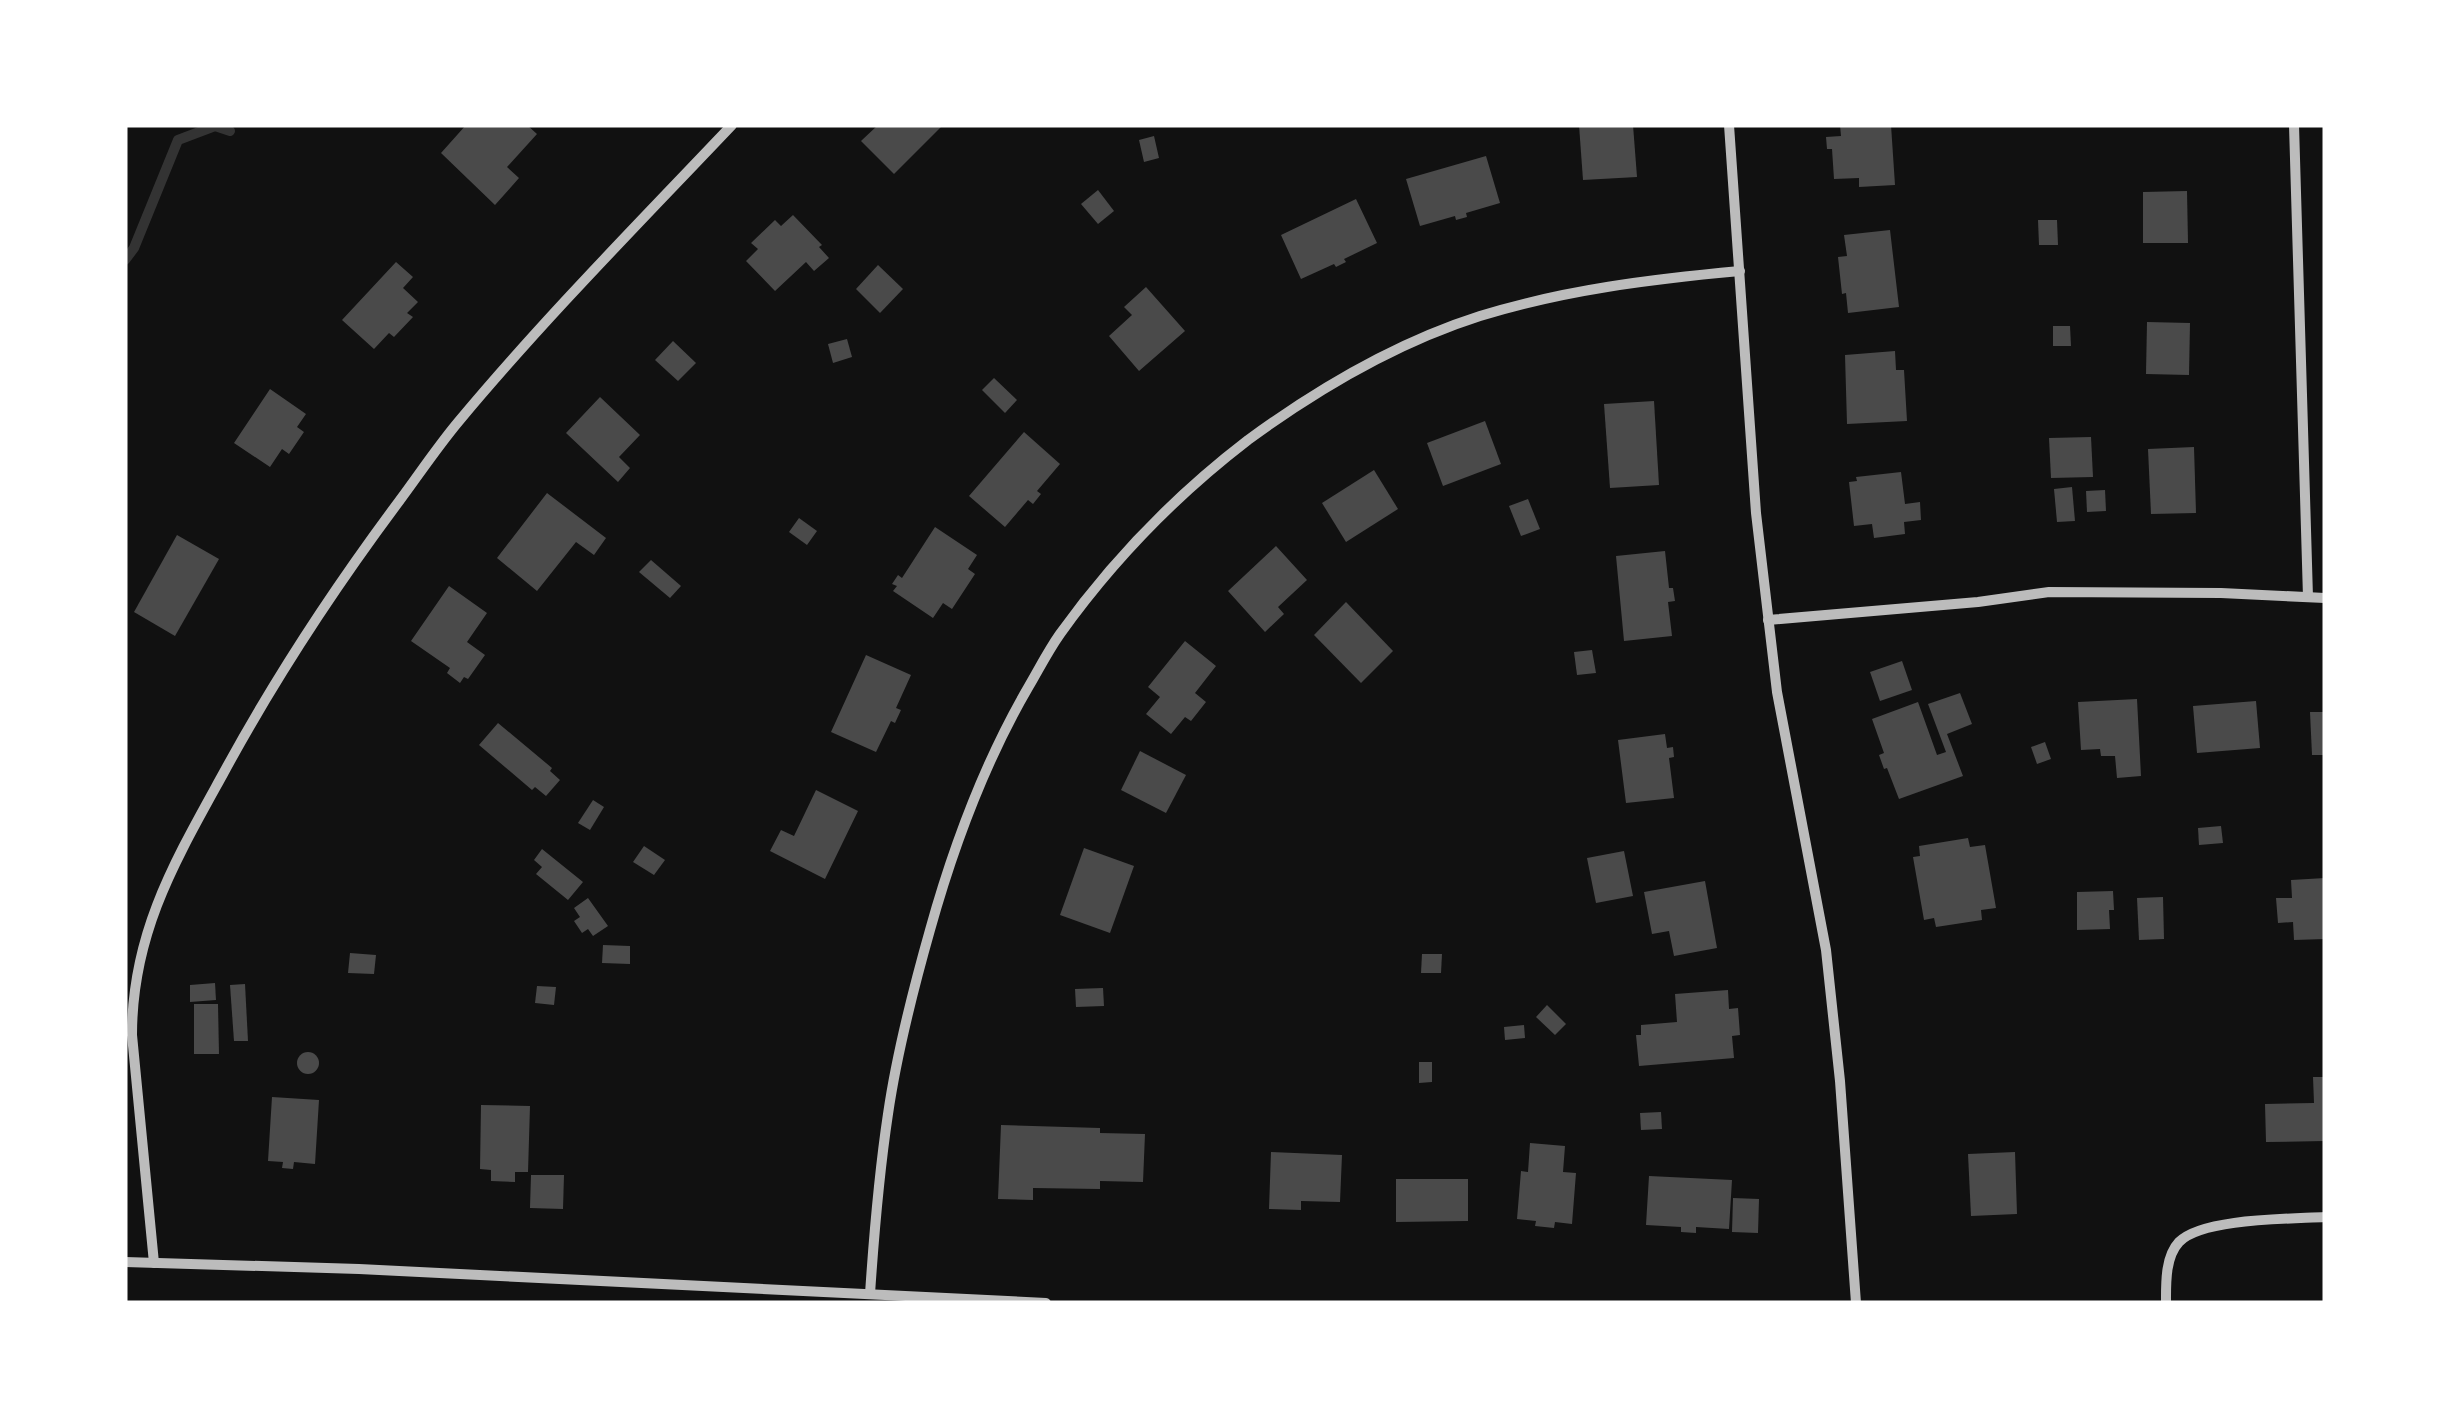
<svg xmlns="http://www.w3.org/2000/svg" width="2450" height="1428" font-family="'Noto Sans',sans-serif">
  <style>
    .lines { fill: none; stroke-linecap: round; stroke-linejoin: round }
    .stream { stroke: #333; stroke-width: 10 }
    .building { fill: #4a4a4a }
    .minor { stroke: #bcbcbc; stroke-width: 10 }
  </style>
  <rect width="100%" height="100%" fill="#111"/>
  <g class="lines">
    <path class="stream" d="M125,260l9,-12 44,-108 37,-14 15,5"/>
  </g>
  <g class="building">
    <path d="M466,125h61l10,9 -30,33 12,11 -24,27 -54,-52z"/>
    <path d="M878,125h65l-49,49 -33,-33z"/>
    <path d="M1579,125h54l4,52 -54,3z"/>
    <path d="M1840,125h51l4,60 -36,2v-9l-25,1 -2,-30h-5l-1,-12 15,-1z"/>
    <path d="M1154,136l5,22 -15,4 -5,-22z"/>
    <path d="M1486,156l14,47 -34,10 1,4 -11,3 -1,-4 -35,10 -14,-47z"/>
    <path d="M1098,190l16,21 -16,13 -17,-20z"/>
    <path d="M2187,191l1,52h-45v-51z"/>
    <path d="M1356,199l21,44 -33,16 2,3 -10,5 -2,-3 -33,15 -20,-44z"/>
    <path d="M793,215l29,30 -3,2 10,11 -15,13 -8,-9 -31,29 -29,-30 12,-12 -7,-6 24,-23 6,6z"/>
    <path d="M2038,220h19l1,25h-19z"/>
    <path d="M1890,230l9,77 -51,6 -2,-20 -4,1 -4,-37 9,-1 -3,-21z"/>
    <path d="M396,262l17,15 -10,11 15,14 -11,11 6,4 -19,20 -5,-4 -15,16 -32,-29z"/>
    <path d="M878,265l25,24 -23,24 -24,-24z"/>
    <path d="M1146,287l39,44 -46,40 -30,-35 23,-21 -8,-8z"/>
    <path d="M2147,322l43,1 -1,52 -43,-1z"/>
    <path d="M2053,326h17l1,20h-18z"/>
    <path d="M847,339l5,18 -19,6 -5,-19z"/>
    <path d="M673,341l23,22 -18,18 -23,-21z"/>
    <path d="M1895,351l1,19h8l3,51 -60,3 -2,-69z"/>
    <path d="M994,378l23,22 -12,13 -23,-23z"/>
    <path d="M270,389l36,25 -9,13 7,5 -15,22 -7,-5 -12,18 -36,-24z"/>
    <path d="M600,397l40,38 -21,22 11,11 -12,14 -52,-49z"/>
    <path d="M1654,401l5,84 -49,3 -6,-84z"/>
    <path d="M1485,421l16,43 -58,22 -16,-43z"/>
    <path d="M1024,432l36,32 -23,27 4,3 -8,10 -5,-4 -23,27 -36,-31z"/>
    <path d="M2091,437l2,40 -42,1 -2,-40z"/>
    <path d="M2194,447l2,66 -45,1 -3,-65z"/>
    <path d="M1374,470l24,39 -52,33 -24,-39z"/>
    <path d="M1901,472l4,32 15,-2 1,18 -17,2 1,12 -31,4 -2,-14 -18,2 -5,-44 8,-1 -1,-4z"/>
    <path d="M2072,487l3,34 -18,1 -3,-33z"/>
    <path d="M2105,490l1,21 -19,1 -1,-21z"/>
    <path d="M547,493l59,45 -12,17 -18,-13 -39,49 -40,-33z"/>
    <path d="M1528,499l12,30 -19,7 -12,-30z"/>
    <path d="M799,518l18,13 -10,14 -18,-13z"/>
    <path d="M935,527l42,28 -9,14 7,5 -23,35 -9,-6 -10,15 -40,-27 4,-5 -5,-2 6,-9 4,3z"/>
    <path d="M177,535l42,24 -44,77 -41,-24z"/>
    <path d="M1276,546l31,34 -29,27 6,7 -19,18 -37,-41z"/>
    <path d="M1665,551l4,37h4l2,13 -7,1 4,34 -48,5 -8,-85z"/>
    <path d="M651,560l30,26 -11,12 -31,-26z"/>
    <path d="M449,586l38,27 -20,29 18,13 -17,24 -4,-2 -4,6 -13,-10 3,-5 -39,-27z"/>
    <path d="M1346,602l47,49 -32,32 -47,-48z"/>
    <path d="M1185,641l31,25 -21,27 11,9 -15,19 -6,-4 -14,17 -25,-20 14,-17 -12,-10z"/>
    <path d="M1592,650l4,23 -19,2 -3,-23z"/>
    <path d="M866,655l45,20 -15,33 5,2 -6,13 -4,-2 -15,31 -45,-20z"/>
    <path d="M1902,661l10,29 -32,11 -10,-29z"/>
    <path d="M1960,693l12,31 -25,10 16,42 -64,23 -12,-31 -3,1 -5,-14 5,-2 -12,-34 46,-17 19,53 9,-3 -18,-48z"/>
    <path d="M2137,699l4,77 -24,2 -2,-22h-14l-1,-7 -19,1 -3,-48z"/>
    <path d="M2256,701l4,47 -63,5 -4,-47z"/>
    <path d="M2310,712h15v43h-13z"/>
    <path d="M498,723l54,45 -2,3 10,9 -14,16 -11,-9 -3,3 -53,-45z"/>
    <path d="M1665,734l2,14 6,-1 1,10 -5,1 5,40 -48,5 -8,-63z"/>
    <path d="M2045,742l6,17 -14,5 -6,-17z"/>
    <path d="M1140,751l46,24 -20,38 -45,-23z"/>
    <path d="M816,790l42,21 -33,68 -55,-28 11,-21 13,6z"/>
    <path d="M593,800l11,7 -14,23 -12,-7z"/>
    <path d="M2221,826l2,17 -24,2 -1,-17z"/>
    <path d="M1968,838l2,9 15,-2 11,63 -15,2 1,10 -46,7 -2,-9 -10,2 -11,-63 7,-1 -1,-10z"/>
    <path d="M644,846l21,14 -11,15 -21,-13z"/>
    <path d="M1084,848l50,18 -24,67 -50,-18z"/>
    <path d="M542,849l41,33 -15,18 -32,-26 6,-7 -8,-7z"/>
    <path d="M1624,851l9,45 -37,7 -9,-45z"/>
    <path d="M2325,878v61l-31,1 -1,-18 -15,1 -2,-25h16l-1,-18z"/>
    <path d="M1705,881l12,67 -43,8 -5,-25 -17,3 -8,-42z"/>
    <path d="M2113,891l1,19h-5l1,19 -33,1v-38z"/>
    <path d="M2163,897l1,42 -25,1 -2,-42z"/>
    <path d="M588,898l20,28 -15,10 -5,-7 -6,4 -8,-12 6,-4 -6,-9z"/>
    <path d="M603,945l27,1v18l-28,-1z"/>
    <path d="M350,953l26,2 -2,19 -26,-1z"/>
    <path d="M1422,954h20l-1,19h-20z"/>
    <path d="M215,983l1,17 -26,2v-17z"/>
    <path d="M245,984l3,57h-14l-4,-56z"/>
    <path d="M537,986l19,1 -2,18 -19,-2z"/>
    <path d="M1103,988l1,18 -28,1 -1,-18z"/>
    <path d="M1728,990l1,19 9,-1 2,27 -8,1 2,22 -95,8 -3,-31h5v-10l36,-3 -2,-28z"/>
    <path d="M194,1004h24l1,50h-25z"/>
    <path d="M1547,1005l19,19 -11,11 -19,-18z"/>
    <path d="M1524,1025l1,13 -20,2 -1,-13z"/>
    <circle cx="308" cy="1063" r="11"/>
    <path d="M1419,1062h13v20l-13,1z"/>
    <path d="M2313,1077h12v64l-59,1 -1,-38 49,-1z"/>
    <path d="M272,1097l47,3 -4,64 -21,-2 -1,7 -11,-1 1,-6 -15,-1z"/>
    <path d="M481,1105l49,1 -2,66h-13v10l-24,-1v-11l-11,-1z"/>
    <path d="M1661,1112l1,17 -21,1 -1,-17z"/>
    <path d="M1001,1125l99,3v5l45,1 -2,48 -43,-1v8l-67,-1v12l-35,-1z"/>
    <path d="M1530,1143l35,3 -2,26 13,1 -4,51 -17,-2 -1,6 -19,-2 1,-5 -19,-2 4,-48 7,1z"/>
    <path d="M1271,1152l71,3 -2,47 -39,-1v9l-32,-1z"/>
    <path d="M2015,1152l2,62 -46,2 -3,-62z"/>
    <path d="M531,1175h33l-1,34 -33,-1z"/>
    <path d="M1649,1176l83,4 -3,49 -33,-2v6l-15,-1v-5l-35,-2z"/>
    <path d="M1396,1179h72v42l-72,1z"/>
    <path d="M1733,1198l26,1 -1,34 -26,-1z"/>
  </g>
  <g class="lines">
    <g class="minor">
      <path d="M1729,125l27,388 21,179 49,258 14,131 16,222"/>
      <path d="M2294,125l14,472"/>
      <path d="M1768,620l210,-18 71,-10 172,1 104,5"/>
      <path d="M125,1262l234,7 687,34"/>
      <path d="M154,1263l-22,-228c0,-102 43,-174 91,-261 52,-96 112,-187 177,-274 20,-27 38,-54 59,-79 86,-103 181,-199 273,-296"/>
      <path d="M870,1294c4,-60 9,-120 18,-180 9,-62 25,-124 42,-184 24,-86 54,-167 99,-244 10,-17 19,-35 31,-52 53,-74 115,-138 188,-194 71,-52 147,-97 232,-124 84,-26 172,-37 260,-45"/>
      <path d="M2166,1303c0,-19 -1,-46 13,-61 23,-24 112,-23 146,-25"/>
    </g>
  </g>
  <rect width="2450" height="1428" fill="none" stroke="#ffffff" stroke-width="255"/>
</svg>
